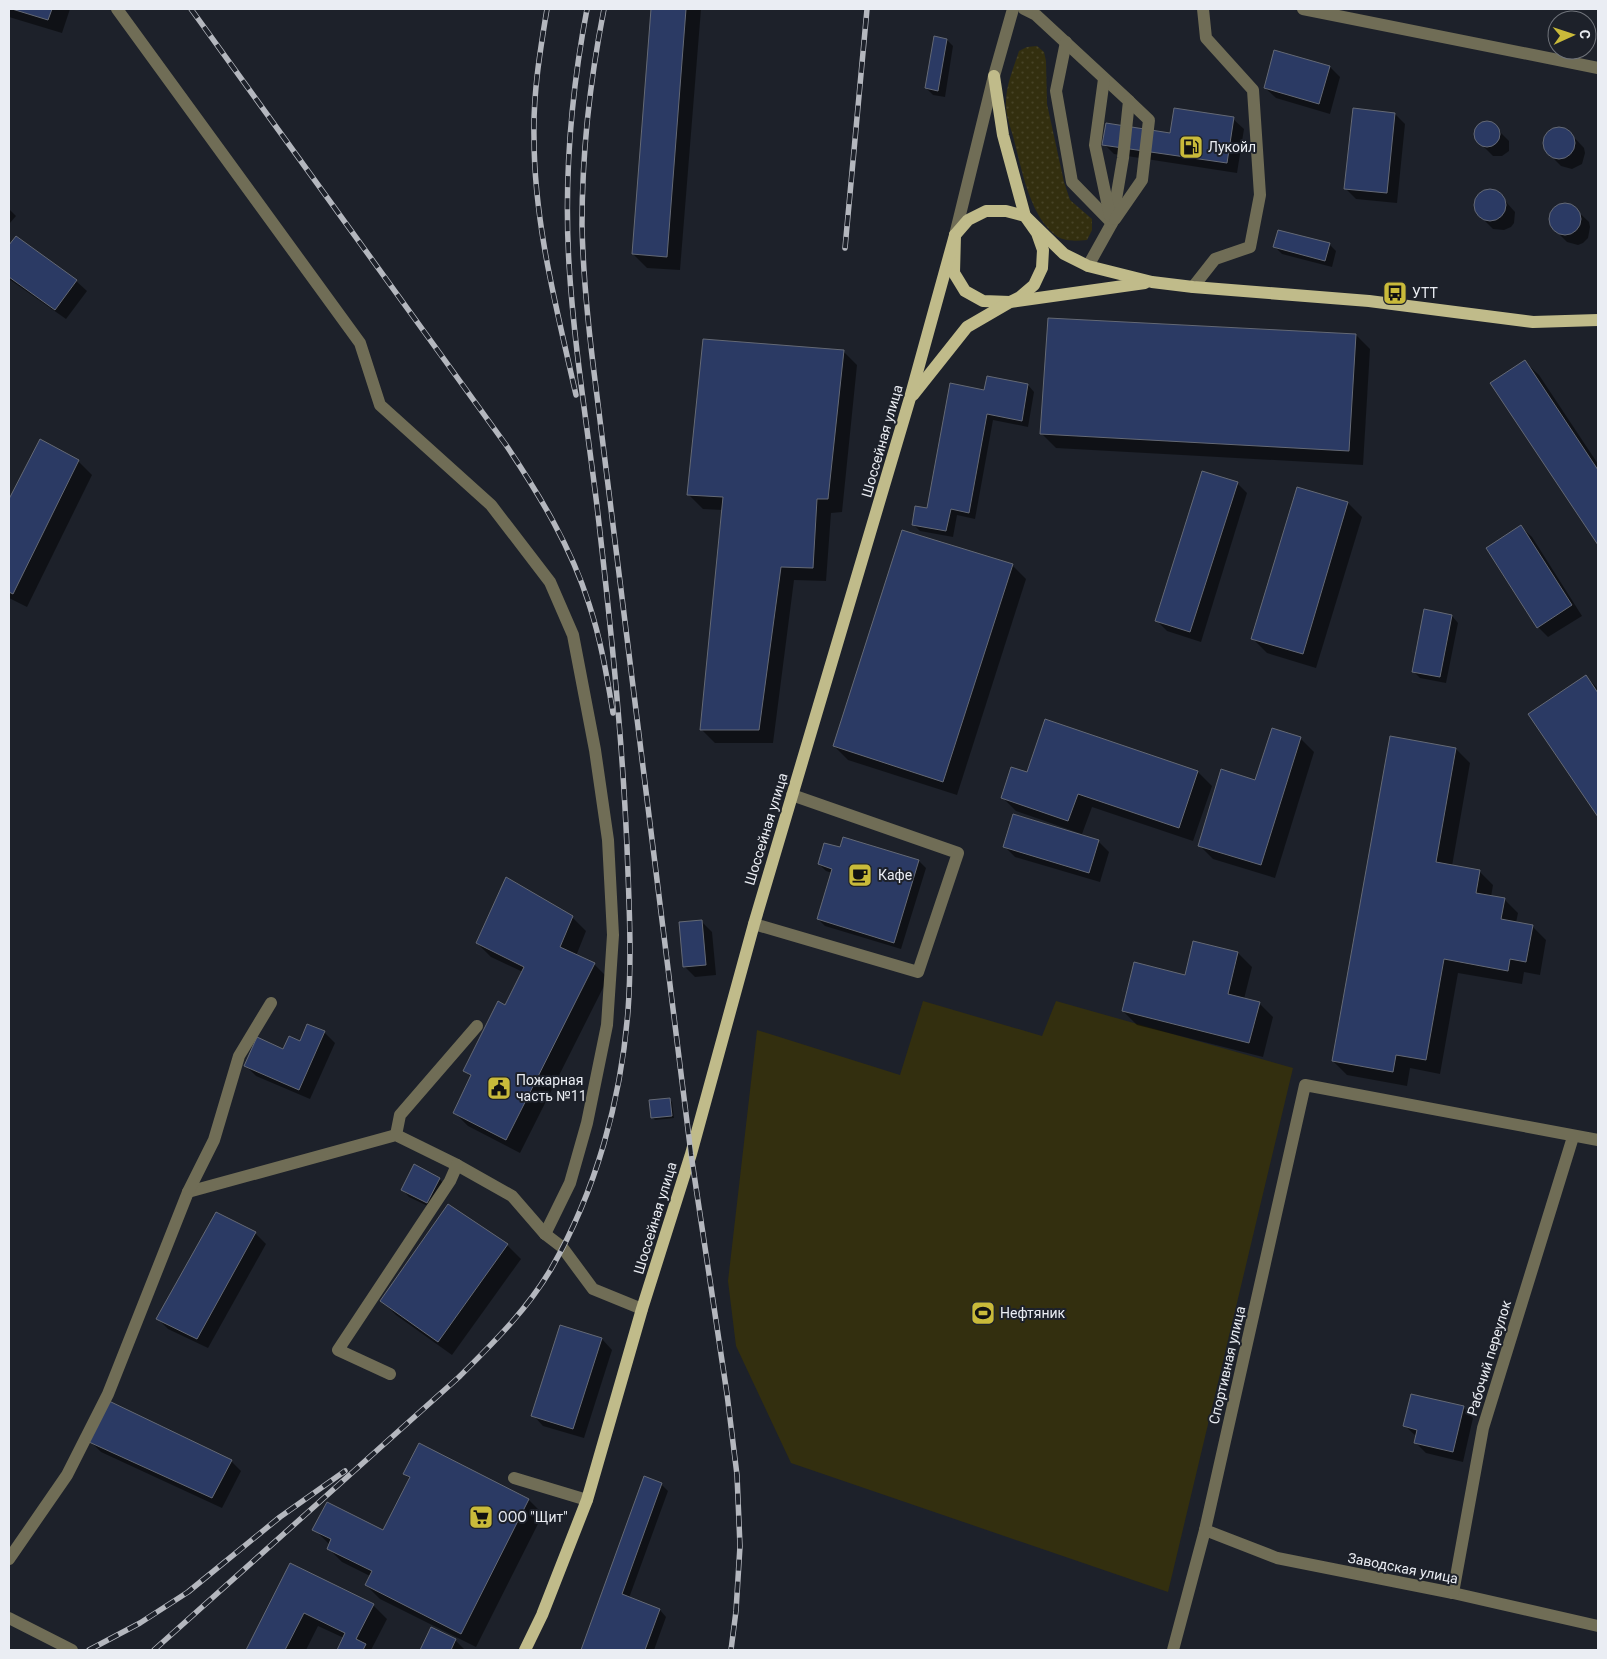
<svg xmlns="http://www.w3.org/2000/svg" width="1607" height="1659" font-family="Roboto,sans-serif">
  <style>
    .grass { fill: url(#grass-dots) }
    .park { fill: #332f0f }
    .shadow { fill: #0007 }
    .building { fill: #2b3a64; stroke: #646975 }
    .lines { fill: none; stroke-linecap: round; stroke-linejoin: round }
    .minor { stroke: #706d56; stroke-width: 12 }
    .major { stroke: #c0bb8a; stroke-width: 12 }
    .rail-casing { stroke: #b4b7be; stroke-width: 5.5 }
    .rail { stroke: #1d212a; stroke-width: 4; stroke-dasharray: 11; stroke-linecap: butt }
    .labels { text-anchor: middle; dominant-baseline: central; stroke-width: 4; stroke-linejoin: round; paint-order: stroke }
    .poi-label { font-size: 14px; fill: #eaedf3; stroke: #1d212a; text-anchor: start }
    .street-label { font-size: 14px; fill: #eaedf3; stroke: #1d212a }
  </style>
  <defs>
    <pattern id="grass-dots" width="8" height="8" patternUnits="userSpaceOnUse" patternTransform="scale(1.25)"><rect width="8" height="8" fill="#332f0f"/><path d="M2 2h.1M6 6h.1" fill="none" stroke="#474327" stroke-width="1.8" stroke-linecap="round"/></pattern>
  </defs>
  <rect width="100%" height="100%" fill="#1d212a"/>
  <path class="grass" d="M1037,46l7,6 2,9 1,43 17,78 6,18 22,19v11l-5,10c-12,1 -24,2 -33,-6 -25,-20 -33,-68 -41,-98 -3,-10 -8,-23 -7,-34 0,-17 8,-35 13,-51l8,-4z"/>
  <path class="park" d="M923,1001l119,35 14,-35 237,67 -125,524 -377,-129 -55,-117 -8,-65 29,-251 143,45z"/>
  <g class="shadow">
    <path d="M9,9h61l-8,24 -53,-16z"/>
    <path d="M652,9h49l-21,261 -33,-2 -14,-14z"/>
    <path d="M947,40l6,6 -8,51 -12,-2 -7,-7z"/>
    <path d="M1330,67l10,10 -10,37 -54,-16 -11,-10z"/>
    <path d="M1395,114l10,10 -8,79 -41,-4 -11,-11z"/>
    <path d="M1233,119l11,10 -7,44 -123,-19 -10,-10 67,-10z"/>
    <path d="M1482,124h10l17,17v10l-7,5h-9l-17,-17v-10z"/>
    <path d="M1557,128l11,3 16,17 1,5 -3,11 -10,5 -11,-3 -11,-11 -5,-9 2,-11 3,-4z"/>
    <path d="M1488,190l9,2 18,20 -1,11 -3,4 -7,3 -11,-1 -16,-16 -2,-5 2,-11 6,-5z"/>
    <path d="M1561,205l11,1 17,16 1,5 -2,11 -5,5 -5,2 -11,-3 -11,-11 -6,-9 2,-11z"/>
    <path d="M9,209l7,7 -7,8z"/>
    <path d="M16,237l60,44 11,10 -21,28 -57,-40v-32z"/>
    <path d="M1329,244l7,7 -4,16 -50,-13 -7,-7z"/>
    <path d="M1356,335l14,14 -7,116 -307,-17 -14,-14z"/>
    <path d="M843,351l14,14 -15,147 -11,1 -5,68 -32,-1 -21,163h-58l-14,-14 22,-219 -20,-1 -14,-14z"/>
    <path d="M1525,362l14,13 59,89v79l-106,-159z"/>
    <path d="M1028,385l6,7 -6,35 -35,-7 -18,99 -18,-4 -4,22 -33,-6 -7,-7 15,-14 57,-119z"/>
    <path d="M41,440l37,21 14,14 -65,132 -18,-9v-97z"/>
    <path d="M1237,483l10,10 -46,149 -34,-11 -10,-10z"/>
    <path d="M1297,488l51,15 14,14 -46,151 -49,-15 -14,-14z"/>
    <path d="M1521,527l11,10 50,79 -34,21 -10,-10z"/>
    <path d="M1012,565l14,14 -69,216 -109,-35 -14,-14z"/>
    <path d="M1452,616l6,7 -12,60 -26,-5 -7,-7z"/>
    <path d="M1586,676l12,13v125l-68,-100z"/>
    <path d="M1300,738l14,14 -39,126 -62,-19 -14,-14z"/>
    <path d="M1456,749l14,14 -18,103 27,5 14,14 -2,12 13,2 14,14 -2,10 16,3 14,14 -6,35 -16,-3 -2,12 -64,-11 -18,101 -30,-6 -3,18 -60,-11 -14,-14z"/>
    <path d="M1198,772l14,14 -19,55 -101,-34 -10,27 -66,-23 -14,-14 26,-23z"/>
    <path d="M844,838l75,23 7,7 -25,81 -76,-23 -7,-7 14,-46 -6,-2 -7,-7 21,-15z"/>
    <path d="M1098,841l11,11 -9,30 -85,-25 -11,-11z"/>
    <path d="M572,917l14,14 -10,25 18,8 14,14 -88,175 -52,-27 -14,-14 18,-34 -7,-7 41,-65 17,-34 -32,-15 -14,-14z"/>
    <path d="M702,922l10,10 4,43 -21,2 -11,-11z"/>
    <path d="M1238,953l14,14 -8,32 15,4 14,14 -10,40 -126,-32 -14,-14 63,-35z"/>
    <path d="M324,1032l11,11 -25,56 -54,-23 -11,-11z"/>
    <path d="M669,1099l3,3 2,16 -19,2 -3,-3z"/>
    <path d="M439,1179l7,6 -12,24 -25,-12 -6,-7z"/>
    <path d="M255,1233l11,11 -58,104 -40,-19 -10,-10z"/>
    <path d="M507,1245l14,14 -69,96 -56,-40 -14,-14z"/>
    <path d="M602,1339l10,11 -28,88 -41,-12 -10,-11z"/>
    <path d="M1463,1407l10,11 -10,44 -37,-9 -10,-10 1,-6 -12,-11z"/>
    <path d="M91,1442l140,19 10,10 -19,37 -121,-56z"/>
    <path d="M404,1474l125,26 14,14 -67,133 -96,-48 -14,-14 4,-9 -28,-14 -14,-14 2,-3 -16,-16 70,3 26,-53z"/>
    <path d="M645,1477l16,7 7,7 -39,107 31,12 6,7 -12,33h-72z"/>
    <path d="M291,1564l82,41 14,14 -16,31h-33l6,-12 -26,-12 -12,24h-58z"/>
    <path d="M432,1629l23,11 10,10h-43z"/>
  </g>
  <g class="building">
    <path d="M12,9h40l-4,11z"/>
    <path d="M651,9h35l-19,248 -35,-3z"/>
    <path d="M934,36l13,3 -9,52 -13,-3z"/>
    <path d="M1274,50l56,16 -11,38 -55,-16z"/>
    <path d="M1174,108l60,9 -7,46 -125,-18 4,-22 64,10z"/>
    <path d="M1353,108l42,5 -8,80 -43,-4z"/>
    <circle cx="1487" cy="134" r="13"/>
    <circle cx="1559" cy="143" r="16"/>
    <circle cx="1490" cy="205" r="16"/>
    <circle cx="1565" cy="219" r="16"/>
    <path d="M1278,230l52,13 -5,18 -52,-14z"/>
    <path d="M16,236l61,44 -22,30 -46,-33v-32z"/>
    <path d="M1048,318l308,16 -7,117 -309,-17z"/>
    <path d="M703,339l141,11 -16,149h-11l-4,69 -32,-1 -22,163h-59l23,-233 -36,-2z"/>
    <path d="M1525,360l73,110v75l-108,-162z"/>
    <path d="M987,376l41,8 -6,37 -35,-7 -18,99 -18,-4 -5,22 -34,-6 3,-19 12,2 23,-125 34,7z"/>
    <path d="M40,439l39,21 -66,134 -4,-2v-93z"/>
    <path d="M1202,471l36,11 -48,150 -35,-11z"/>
    <path d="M1297,487l51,15 -45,152 -52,-15z"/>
    <path d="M1521,525l51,80 -35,23 -51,-80z"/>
    <path d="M902,530l111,34 -70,218 -110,-36z"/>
    <path d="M1424,609l28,6 -12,62 -28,-5z"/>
    <path d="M1586,675l12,18v124l-70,-103z"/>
    <path d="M1045,719l153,52 -19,57 -101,-34 -10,27 -67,-23 10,-31 16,5z"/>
    <path d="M1272,728l29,9 -40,128 -63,-19 23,-77 34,11z"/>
    <path d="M1390,736l66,12 -20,114 44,8 -4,23 29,5 -4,21 32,6 -7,37 -16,-3 -2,12 -64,-12 -18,101 -30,-5 -3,17 -61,-11z"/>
    <path d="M1013,814l86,26 -10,33 -86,-26z"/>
    <path d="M843,837l76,23 -25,83 -77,-24 15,-50 -14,-5 6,-21 16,4z"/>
    <path d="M506,877l67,39 -13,31 35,16 -89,177 -53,-27 18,-38 -8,-4 35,-70 7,4 19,-38 -48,-24z"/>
    <path d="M702,920l4,45 -23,2 -4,-45z"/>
    <path d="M1193,941l45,11 -10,42 32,8 -11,41 -127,-32 12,-49 51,13z"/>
    <path d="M307,1024l18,7 -26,59 -55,-24 13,-29 26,12 6,-13 11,5z"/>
    <path d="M670,1098l2,18 -21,2 -2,-18z"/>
    <path d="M414,1164l26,14 -13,25 -26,-13z"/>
    <path d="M448,1204l60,40 -70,98 -58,-41z"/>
    <path d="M216,1212l40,20 -59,107 -41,-20z"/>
    <path d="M560,1325l42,13 -29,91 -42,-13z"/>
    <path d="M1411,1394l53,12 -11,46 -39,-9 3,-13 -14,-4z"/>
    <path d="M109,1401l123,59 -20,38 -123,-56z"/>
    <path d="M419,1443l110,56 -68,135 -96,-49 7,-14 -45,-22 4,-10 -19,-9 15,-28 56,28 27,-53 -7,-3z"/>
    <path d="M644,1476l18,7 -40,111 38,15 -15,41h-64z"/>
    <path d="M290,1563l84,41 -18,35 10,5 -3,6h-26l8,-17 -41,-20 -19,37h-39z"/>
    <path d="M431,1627l25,12 -5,11h-31z"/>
  </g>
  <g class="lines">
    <g class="minor">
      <path d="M117,9l243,334 20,62 111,100 59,77 23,53 22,115 13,90 5,95 -6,90 -20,98 -17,60 -25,51"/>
      <path d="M1024,9l12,6 93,86 -6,57 -11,65 -24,43"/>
      <path d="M1303,9l295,59"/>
      <path d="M1066,42l-10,49 16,91 40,41"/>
      <path d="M1104,79l-9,66 15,71"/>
      <path d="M1115,219l27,-39 7,-60 -20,-19"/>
      <path d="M955,235l39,-159 19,-67"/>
      <path d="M1193,287l22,-28 35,-12 10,-52 -7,-105 -47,-52 -3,-29"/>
      <path d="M754,924l164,48 40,-119 -166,-58"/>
      <path d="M396,1135l4,-20 77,-89"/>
      <path d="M188,1192l208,-57 61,30 55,31 33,38 17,13 31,42 49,20"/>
      <path d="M390,1374l-52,-24 112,-169 7,-16"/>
      <path d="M514,1478l73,22"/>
      <path d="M1205,1530l72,28 176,35 145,33"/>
      <path d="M9,1559l58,-84 41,-81 80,-202 26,-52 25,-84 32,-53"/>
      <path d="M1453,1593l30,-165 90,-291"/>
      <path d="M9,1618l63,32"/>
      <path d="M1173,1650l32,-120 100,-445 293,55"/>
    </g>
    <g class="major">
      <path d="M994,76l9,59 22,81 39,38 24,12 64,16 41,5 176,14 164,21 65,-2"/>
      <path d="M986,211h20l19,5 12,17 6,17 -1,18 -8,17 -14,12 -10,5 -27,-1 -18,-10 -11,-18 1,-38 13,-15z"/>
      <path d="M913,395l54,-68 43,-25 135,-19"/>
      <path d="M525,1650l17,-35 45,-115 55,-191 49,-155 63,-230 156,-526 45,-163"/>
    </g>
    <g class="rail-casing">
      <g id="rail">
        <path d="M191,9l315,436c33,49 65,102 83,159 12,36 18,73 24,109"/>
        <path d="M547,9c-7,42 -14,85 -13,128 0,87 23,173 42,258"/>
        <path d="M604,9c-14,71 -22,143 -22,216 1,54 7,109 14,163l95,766 36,240 10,81 3,71 -4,65 -5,39"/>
        <path d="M845,248l22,-239"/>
        <path d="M89,1650l51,-27 48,-31 92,-75 65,-46"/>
        <path d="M154,1650l305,-273c34,-34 67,-66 92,-108 45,-78 70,-169 77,-258 4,-55 1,-110 -1,-164 -5,-115 -17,-228 -30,-341 -10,-81 -23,-161 -28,-242 -5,-85 2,-171 18,-255"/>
      </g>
    </g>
    <use href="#rail" class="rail"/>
  </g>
  <defs>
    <g id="fuel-square" transform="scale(1.25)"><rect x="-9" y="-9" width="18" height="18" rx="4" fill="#c9ba3a" stroke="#1d212a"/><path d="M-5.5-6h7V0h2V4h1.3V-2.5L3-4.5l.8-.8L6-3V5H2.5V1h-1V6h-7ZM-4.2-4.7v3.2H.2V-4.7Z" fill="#111"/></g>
    <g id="bus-square" transform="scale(1.25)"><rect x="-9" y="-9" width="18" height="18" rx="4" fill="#c9ba3a" stroke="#1d212a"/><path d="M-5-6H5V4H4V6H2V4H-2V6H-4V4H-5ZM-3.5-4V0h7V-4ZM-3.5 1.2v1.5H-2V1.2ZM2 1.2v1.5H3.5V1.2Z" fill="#111"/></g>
    <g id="cafe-square" transform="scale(1.25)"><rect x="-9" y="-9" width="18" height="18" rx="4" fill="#c9ba3a" stroke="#1d212a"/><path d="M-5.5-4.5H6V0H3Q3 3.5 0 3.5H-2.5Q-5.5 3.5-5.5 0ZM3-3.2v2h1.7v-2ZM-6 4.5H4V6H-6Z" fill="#111"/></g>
    <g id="civic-square" transform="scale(1.25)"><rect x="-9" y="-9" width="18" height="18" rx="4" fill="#c9ba3a" stroke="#1d212a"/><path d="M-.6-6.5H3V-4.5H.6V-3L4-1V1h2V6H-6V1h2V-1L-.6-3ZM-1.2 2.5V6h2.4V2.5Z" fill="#111"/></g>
    <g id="stadium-square" transform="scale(1.25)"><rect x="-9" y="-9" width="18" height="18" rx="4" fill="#c9ba3a" stroke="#1d212a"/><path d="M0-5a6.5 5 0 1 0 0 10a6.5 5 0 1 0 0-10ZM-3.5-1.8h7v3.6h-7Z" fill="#111"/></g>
    <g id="supermarket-square" transform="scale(1.25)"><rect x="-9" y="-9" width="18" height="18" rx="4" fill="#c9ba3a" stroke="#1d212a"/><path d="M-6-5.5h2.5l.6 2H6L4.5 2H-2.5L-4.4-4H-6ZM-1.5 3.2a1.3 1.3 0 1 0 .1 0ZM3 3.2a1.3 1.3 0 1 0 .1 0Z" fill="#111"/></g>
  </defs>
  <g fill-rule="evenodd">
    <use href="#fuel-square" x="1191" y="147"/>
    <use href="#bus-square" x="1395" y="293"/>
    <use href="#cafe-square" x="860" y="875"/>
    <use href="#civic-square" x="499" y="1088"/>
    <use href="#stadium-square" x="983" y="1313"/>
    <use href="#supermarket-square" x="481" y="1517"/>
  </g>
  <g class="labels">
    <g class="poi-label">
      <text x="1208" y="147">Лукойл</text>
      <text x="1412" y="293">УТТ</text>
      <text x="878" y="875">Кафе</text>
      <text x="516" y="1080">Пожарная<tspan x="516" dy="16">часть №11</tspan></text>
      <text x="1000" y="1313">Нефтяник</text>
      <text x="498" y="1517">ООО "Щит"</text>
    </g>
    <g class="street-label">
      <text transform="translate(882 441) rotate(-74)">Шоссейная улица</text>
      <text transform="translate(766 829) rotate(-73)">Шоссейная улица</text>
      <text transform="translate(655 1218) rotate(-73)">Шоссейная улица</text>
      <text transform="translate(1489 1358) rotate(-73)">Рабочий переулок</text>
      <text transform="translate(1227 1365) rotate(-77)">Спортивная улица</text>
      <text transform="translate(1403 1568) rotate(11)">Заводская улица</text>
    </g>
  </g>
  <rect width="1607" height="1659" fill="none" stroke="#eaedf3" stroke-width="20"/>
  <g transform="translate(1572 35) rotate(87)"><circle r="24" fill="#1d212a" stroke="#6f737a"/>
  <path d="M0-4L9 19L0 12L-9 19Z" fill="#c9ba3a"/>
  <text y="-8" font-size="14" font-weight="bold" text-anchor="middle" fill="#eaedf3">С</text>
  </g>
</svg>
